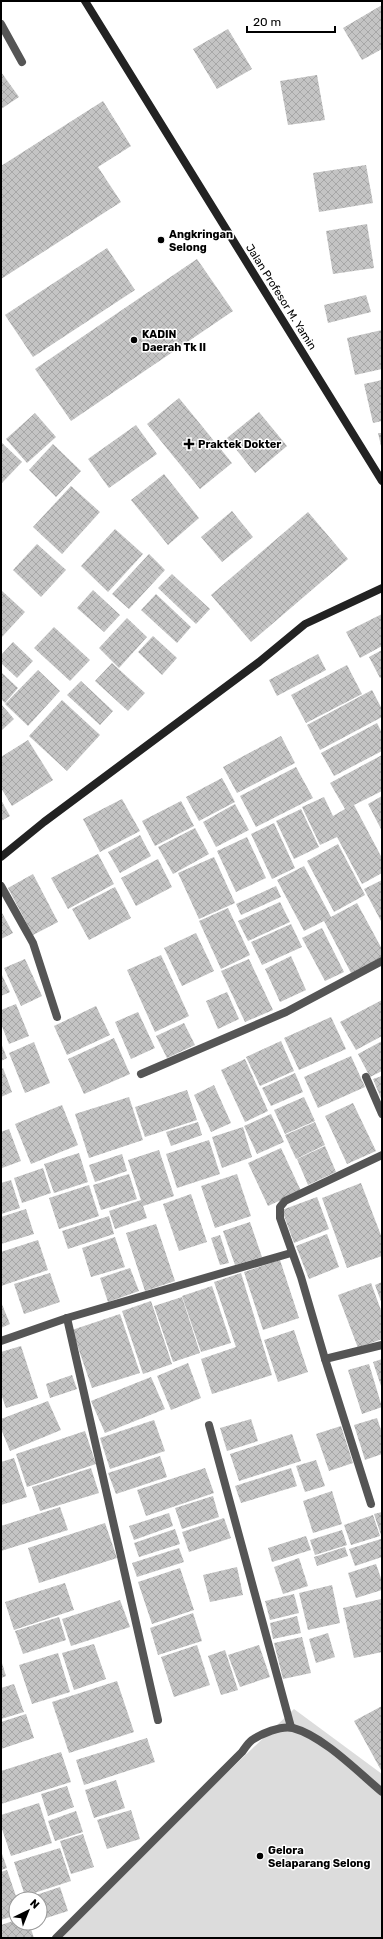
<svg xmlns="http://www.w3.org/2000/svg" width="383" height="1939" font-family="Rubik,sans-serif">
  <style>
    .green { fill: #dcdcdc }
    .building { fill: url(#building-cross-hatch) }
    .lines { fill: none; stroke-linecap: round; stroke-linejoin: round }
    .lane { stroke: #555; stroke-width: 8 }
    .street { stroke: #555; stroke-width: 8 }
    .secondary { stroke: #222; stroke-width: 8 }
    .poi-dot { fill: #000; stroke: #fff; stroke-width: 1.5 }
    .labels { text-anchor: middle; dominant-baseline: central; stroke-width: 3; stroke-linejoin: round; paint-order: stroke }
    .poi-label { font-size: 11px; font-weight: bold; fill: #000; stroke: #fff; text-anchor: start }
    .street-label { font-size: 11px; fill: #000; stroke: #fff }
  </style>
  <defs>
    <pattern id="building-cross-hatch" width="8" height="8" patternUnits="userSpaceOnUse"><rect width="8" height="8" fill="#c4c4c4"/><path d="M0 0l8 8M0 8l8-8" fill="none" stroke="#a7a7a7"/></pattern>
  </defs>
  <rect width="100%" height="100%" fill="#fff"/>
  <path class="green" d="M294,1709l88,65v164h-329z"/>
  <g class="building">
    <path d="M382,5v44l-20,11 -19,-32z"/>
    <path d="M228,29l24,40 -35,20 -24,-40z"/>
    <path d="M1,72l18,25 -18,12z"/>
    <path d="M317,75l8,45 -37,5 -8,-44z"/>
    <path d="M103,101l28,45 -33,21 23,35 -120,77v-113z"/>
    <path d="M366,165l7,38 -54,9 -6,-39z"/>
    <path d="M367,224l7,44 -41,6 -7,-43z"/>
    <path d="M107,248l28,42 -102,67 -28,-42z"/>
    <path d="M197,259l36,52 -162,110 -36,-52z"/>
    <path d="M366,295l5,17 -43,11 -4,-18z"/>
    <path d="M382,330v39l-27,6 -8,-37z"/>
    <path d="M382,380v41l-9,2 -9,-39z"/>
    <path d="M179,398l53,65 -32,26 -53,-65z"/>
    <path d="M259,412l28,34 -32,27 -28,-35z"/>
    <path d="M35,413l21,24 -29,26 -21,-24z"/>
    <path d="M136,425l21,29 -48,34 -21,-29z"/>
    <path d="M378,433h4v13h-1z"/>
    <path d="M1,442l21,20 -21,22z"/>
    <path d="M53,444l28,27 -25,26 -27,-27z"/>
    <path d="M164,474l35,44 -31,27 -37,-45z"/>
    <path d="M71,486l29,26 -38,42 -29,-27z"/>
    <path d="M232,511l21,26 -31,25 -21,-25z"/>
    <path d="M308,512l40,47 -97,83 -40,-47z"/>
    <path d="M115,529l28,25 -35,38 -27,-26z"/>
    <path d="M37,544l29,26 -25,27 -28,-27z"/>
    <path d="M149,554l16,16 -36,39 -17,-15z"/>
    <path d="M172,574l38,35 -14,15 -38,-36z"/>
    <path d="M1,590l24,22 -24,26z"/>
    <path d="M93,590l27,25 -16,17 -27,-24z"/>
    <path d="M156,594l35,33 -14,16 -36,-33z"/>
    <path d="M382,614v32l-22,12 -14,-26z"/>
    <path d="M127,618l20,19 -28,31 -20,-20z"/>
    <path d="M54,627l36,33 -20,21 -36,-33z"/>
    <path d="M153,636l24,22 -15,17 -24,-23z"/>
    <path d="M13,642l20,19 -16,17 -16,-15v-8z"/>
    <path d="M382,650v27l-2,1 -11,-21z"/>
    <path d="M318,654l8,16 -49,26 -8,-16z"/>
    <path d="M112,663l33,30 -17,18 -33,-30z"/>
    <path d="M347,665l15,29 -56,29 -15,-28z"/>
    <path d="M38,670l22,21 -32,35 -23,-22z"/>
    <path d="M1,672l17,16 -13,15 -4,-4z"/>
    <path d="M81,681l32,30 -13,14 -33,-30z"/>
    <path d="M372,690l10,19v8l-62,33 -13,-25z"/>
    <path d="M62,700l38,35 -33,36 -38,-35z"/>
    <path d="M1,704l13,15 -13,12z"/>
    <path d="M377,723l5,10v18l-48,25 -13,-23z"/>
    <path d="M281,736l14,27 -58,30 -14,-26z"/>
    <path d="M28,740l25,40 -41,26 -11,-18v-31z"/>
    <path d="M382,755v36l-28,14 28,53v15l-20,11 -25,-47 -17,8 -18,-38 22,-10 9,19 12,-7 -15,-26z"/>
    <path d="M296,767l17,31 -57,29 -16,-31z"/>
    <path d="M222,778l13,24 -36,19 -13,-24z"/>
    <path d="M382,796v35l-14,-27z"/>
    <path d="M122,799l18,32 -40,21 -17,-33z"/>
    <path d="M1,800l9,16 -9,5z"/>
    <path d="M181,801l13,25 -39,20 -13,-25z"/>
    <path d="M235,804l14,26 -33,17 -13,-25z"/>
    <path d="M301,809l18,38 -25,12 -18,-38z"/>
    <path d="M274,823l21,45 -23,11 -21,-45z"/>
    <path d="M195,828l14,26 -36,20 -15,-27z"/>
    <path d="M140,835l11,21 -31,17 -12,-21z"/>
    <path d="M247,837l19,41 -30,14 -19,-41z"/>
    <path d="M338,844l27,51 -31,17 -27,-51z"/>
    <path d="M98,854l16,30 -46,25 -17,-31z"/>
    <path d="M214,857l21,46 -36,16 -21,-46z"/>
    <path d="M158,859l14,28 -36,19 -15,-28z"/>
    <path d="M304,866l27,51 26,-14 25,46v8l-31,16 -27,-52 -20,10 -27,-51z"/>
    <path d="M33,874l25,48 -25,13 -25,-47z"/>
    <path d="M382,880v43l-18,-34z"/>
    <path d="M276,886l5,11 -40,18 -5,-11z"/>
    <path d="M115,887l16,31 -42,22 -17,-31z"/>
    <path d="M280,902l10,20 -42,19 -10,-20z"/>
    <path d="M228,908l22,47 -29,14 -22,-48z"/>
    <path d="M1,911l12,22 -12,6z"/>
    <path d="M291,924l11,23 -40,18 -11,-23z"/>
    <path d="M322,928l22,44 -19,9 -23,-43z"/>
    <path d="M196,933l18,38 -32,15 -18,-38z"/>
    <path d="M161,955l28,61 -34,16 -28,-62z"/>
    <path d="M291,956l15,34 -26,12 -15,-33z"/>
    <path d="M25,959l17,37 -21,10 -17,-38z"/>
    <path d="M249,959l24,51 -28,12 -24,-51z"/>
    <path d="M1,973l9,19 -9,4z"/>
    <path d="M227,992l12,27 -21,10 -12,-28z"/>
    <path d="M382,1000v36l-26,14 -16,-28z"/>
    <path d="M16,1004l13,32 -20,8 -8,-20v-14z"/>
    <path d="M96,1006l14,29 -43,20 -13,-29z"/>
    <path d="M138,1012l17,36 -24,11 -16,-37z"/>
    <path d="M331,1017l15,32 -47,21 -15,-32z"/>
    <path d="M184,1023l11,22 -28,13 -11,-22z"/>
    <path d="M114,1038l16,36 -46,20 -16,-35z"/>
    <path d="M281,1041l13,30 -34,15 -14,-29z"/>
    <path d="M382,1041v30l-12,6 -12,-23z"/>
    <path d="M34,1042l16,41 -25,10 -16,-40z"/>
    <path d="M1,1043l6,15 -6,3z"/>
    <path d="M351,1056l14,31 -47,21 -14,-31z"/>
    <path d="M245,1059l23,52 -23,11 -24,-52z"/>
    <path d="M3,1068l9,24 -11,5v-28z"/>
    <path d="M295,1073l8,19 -32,14 -9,-18z"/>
    <path d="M382,1076v25l-9,-22z"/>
    <path d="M214,1085l17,38 -20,9 -17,-37z"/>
    <path d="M187,1090l10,30 -52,17 -10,-30z"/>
    <path d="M129,1097l14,43 -54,18 -14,-44z"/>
    <path d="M304,1097l11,24 -30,13 -11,-24z"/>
    <path d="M353,1103l23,48 -29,13 -22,-48z"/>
    <path d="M62,1105l16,40 -47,19 -16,-40z"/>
    <path d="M271,1114l13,28 -27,12 -13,-28z"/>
    <path d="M198,1122l4,13 -31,11 -5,-14z"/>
    <path d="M315,1122l10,23 -29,14 -11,-24z"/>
    <path d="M243,1127l9,30 -30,11 -10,-31z"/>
    <path d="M9,1129l12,32 -19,7 -1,-36z"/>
    <path d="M209,1140l11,34 -43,14 -11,-34z"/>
    <path d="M325,1146l11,26 -28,13 -11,-26z"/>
    <path d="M281,1148l20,43 -33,15 -20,-43z"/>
    <path d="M159,1150l15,46 -31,10 4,12 -32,11 -6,-18 32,-11 -13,-40z"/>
    <path d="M79,1153l9,29 -34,11 -10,-29z"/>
    <path d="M122,1154l5,17 -32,11 -6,-17z"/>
    <path d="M43,1168l8,25 -29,10 -8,-25z"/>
    <path d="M129,1174l8,25 -36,11 -8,-25z"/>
    <path d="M237,1174l14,42 -36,12 -14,-42z"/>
    <path d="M11,1180l9,28 -19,6v-31z"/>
    <path d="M361,1183l21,55v18l-35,12 -25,-70z"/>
    <path d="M89,1185l10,31 -40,13 -10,-31z"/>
    <path d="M191,1194l16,48 -28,9 -16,-47z"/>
    <path d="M317,1197l12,32 -35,14 -12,-33z"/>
    <path d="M26,1209l8,25 -33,10v-27z"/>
    <path d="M109,1216l5,18 -46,15 -6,-18z"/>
    <path d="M250,1222l12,35 -27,8 -12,-34z"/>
    <path d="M156,1224l19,57 -30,10 -19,-58z"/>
    <path d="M327,1234l12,33 -30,12 -13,-33z"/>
    <path d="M220,1235l9,28 -9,2 -9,-27z"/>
    <path d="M115,1237l10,30 -34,10 -9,-29z"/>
    <path d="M38,1240l10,30 -47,16v-34z"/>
    <path d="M280,1260l19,58 -36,12 -19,-58z"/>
    <path d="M130,1268l9,23 -31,11 -8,-24z"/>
    <path d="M50,1273l10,29 -36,12 -10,-30z"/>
    <path d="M241,1273l31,102 -60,19 -11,-35 35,-12 -22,-65z"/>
    <path d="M382,1282v22l-7,-19z"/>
    <path d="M371,1283l11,30v26l-24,9 -20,-53z"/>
    <path d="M212,1286l19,57 -30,9 -19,-56z"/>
    <path d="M182,1297l18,56 -27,9 -19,-56z"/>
    <path d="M151,1301l21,63 -29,10 -21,-63z"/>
    <path d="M1,1302l9,22 -9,4z"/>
    <path d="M120,1314l20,59 -48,15 -20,-58z"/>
    <path d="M294,1330l14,42 -30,10 -14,-42z"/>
    <path d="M21,1346l17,52 -32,10 -5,-14v-42z"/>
    <path d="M382,1359v30l-9,-27z"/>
    <path d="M188,1363l13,35 -30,12 -14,-34z"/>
    <path d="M369,1364l13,43 -20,7 -14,-44z"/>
    <path d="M72,1375l5,14 -27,9 -4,-14z"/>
    <path d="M151,1377l14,32 -60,24 -14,-32z"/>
    <path d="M48,1401l13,29 -51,21 -9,-22v-10z"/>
    <path d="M377,1418l5,15v21l-17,6 -11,-35z"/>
    <path d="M251,1419l7,22 -31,10 -7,-23z"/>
    <path d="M154,1420l11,31 -55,18 -10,-31z"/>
    <path d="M341,1426l12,37 -24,8 -13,-37z"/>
    <path d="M85,1431l11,33 -69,23 -11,-33z"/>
    <path d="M292,1434l9,27 -62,20 -9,-27z"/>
    <path d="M160,1456l7,21 -51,17 -8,-21z"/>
    <path d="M14,1458l13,39 -26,8v-43z"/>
    <path d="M316,1460l9,26 -20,6 -9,-26z"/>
    <path d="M91,1468l8,25 -59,18 -8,-24z"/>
    <path d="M205,1468l9,25 -68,23 -9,-26z"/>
    <path d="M291,1468l6,18 -56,17 -6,-17z"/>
    <path d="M332,1491l10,33 -29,9 -10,-32z"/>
    <path d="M213,1496l6,21 -37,12 -7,-21z"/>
    <path d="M60,1507l8,23 -67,21v-25z"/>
    <path d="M382,1512v26l-8,-24z"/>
    <path d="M169,1513l4,13 -39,14 -5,-14z"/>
    <path d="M373,1515l7,21 -29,9 -7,-20z"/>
    <path d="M224,1518l7,20 -42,14 -7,-20z"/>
    <path d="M105,1523l12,35 -78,25 -11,-35z"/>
    <path d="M175,1529l5,15 -41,13 -5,-14z"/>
    <path d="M342,1530l5,15 -32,10 -5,-15z"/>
    <path d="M306,1536l5,14 -39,12 -4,-14z"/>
    <path d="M381,1539l1,18 -27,9 -6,-17z"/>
    <path d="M345,1547l3,9 -31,10 -3,-9z"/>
    <path d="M179,1548l5,14 -47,15 -5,-14z"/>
    <path d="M299,1558l9,28 -25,8 -9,-27z"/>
    <path d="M376,1564l6,17v9l-26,8 -8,-25z"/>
    <path d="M237,1567l6,28 -33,7 -7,-27z"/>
    <path d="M180,1568l14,42 -42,14 -14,-42z"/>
    <path d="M65,1583l9,27 -60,20 -9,-28z"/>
    <path d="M332,1585l8,38 -32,7 -9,-37z"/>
    <path d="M294,1594l5,19 -29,7 -5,-19z"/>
    <path d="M381,1599l1,53 -28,6 -11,-50z"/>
    <path d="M120,1600l10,27 -59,19 -9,-27z"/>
    <path d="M193,1613l9,28 -44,14 -8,-27z"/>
    <path d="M297,1616l4,17 -28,6 -3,-16z"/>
    <path d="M59,1617l7,23 -43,14 -8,-23z"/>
    <path d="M328,1633l7,24 -19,6 -7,-24z"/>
    <path d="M302,1637l9,36 -28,6 -9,-36z"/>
    <path d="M94,1644l12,35 -32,11 -12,-37z"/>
    <path d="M197,1645l13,40 -36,12 -13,-40z"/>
    <path d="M259,1645l11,32 -30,10 -12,-32z"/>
    <path d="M225,1650l13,40 -17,5 -13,-39z"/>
    <path d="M58,1653l12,39 -38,12 -13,-39z"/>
    <path d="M1,1660l5,16 -5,2z"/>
    <path d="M117,1681l17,51 -65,21 -17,-51z"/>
    <path d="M14,1684l10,28 -23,7v-31z"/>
    <path d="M382,1706v66l-28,-51z"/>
    <path d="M26,1714l8,24 -33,11v-27z"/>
    <path d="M147,1738l8,24 -71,23 -8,-25z"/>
    <path d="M61,1752l10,30 -70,22v-33z"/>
    <path d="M116,1780l9,28 -31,10 -9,-28z"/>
    <path d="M67,1786l7,21 -26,9 -7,-22z"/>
    <path d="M39,1803l13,40 -41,13 -10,-30v-11z"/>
    <path d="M131,1810l9,29 -33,10 -10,-29z"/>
    <path d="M76,1811l7,21 -28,9 -7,-20z"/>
    <path d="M83,1834l11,33 -23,7 -11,-33z"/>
    <path d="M60,1848l11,33 -46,15 -11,-34z"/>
    <path d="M1,1851l6,17 -6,2z"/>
    <path d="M7,1870l10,29 -1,16 -15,5v-48z"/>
    <path d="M60,1887l8,24 -28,9v-21h-16z"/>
    <path d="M16,1920v3h13l5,15h-33v-13z"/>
  </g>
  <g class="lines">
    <path class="lane" d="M1,24l21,38"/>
    <g class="street">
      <path d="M1,886l32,57 24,74"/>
      <path d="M141,1074l145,-62 96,-51"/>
      <path d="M366,1077l16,37"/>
      <path d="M67,1318l91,402"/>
      <path d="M1,1341l66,-23 224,-65"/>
      <path d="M325,1359l57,-14"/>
      <path d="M209,1425l82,302"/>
      <path d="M371,1504l-46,-145 -24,-82 -21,-59v-11l5,-6 97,-46"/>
      <path d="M56,1938l186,-186c3,-4 6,-9 10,-12 9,-6 29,-15 41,-12 30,8 65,44 89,64"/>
    </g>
    <g class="secondary">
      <path d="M85,1l297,480"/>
      <path d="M1,857l43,-35 215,-160 46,-38 77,-36"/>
    </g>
  </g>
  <g class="poi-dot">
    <circle cx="161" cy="240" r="4"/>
    <circle cx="134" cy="340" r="4"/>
    <path d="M187 438h4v4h4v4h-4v4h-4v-4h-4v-4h4z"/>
    <circle cx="260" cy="1856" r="4"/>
  </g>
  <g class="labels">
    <g class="poi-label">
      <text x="169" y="234">Angkringan<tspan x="169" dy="13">Selong</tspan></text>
      <text x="142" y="334">KADIN<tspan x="142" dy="13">Daerah Tk II</tspan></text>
      <text x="198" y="444">Praktek Dokter</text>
      <text x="268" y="1850">Gelora<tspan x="268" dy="13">Selaparang Selong</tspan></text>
    </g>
    <g class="street-label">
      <text transform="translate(281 297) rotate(58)">Jalan Profesor M. Yamin</text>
    </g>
  </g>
  <rect width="383" height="1939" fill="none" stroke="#000000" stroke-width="4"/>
  <g transform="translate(28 1911) rotate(43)"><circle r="19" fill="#ffffff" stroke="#999999"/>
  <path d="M0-3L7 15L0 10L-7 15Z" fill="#000000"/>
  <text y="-6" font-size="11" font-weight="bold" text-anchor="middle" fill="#000000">N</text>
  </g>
  <path d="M247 26v6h88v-6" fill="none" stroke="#000000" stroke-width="2"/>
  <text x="253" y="26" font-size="12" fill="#000000" stroke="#ffffff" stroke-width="3" paint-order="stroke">20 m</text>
</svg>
